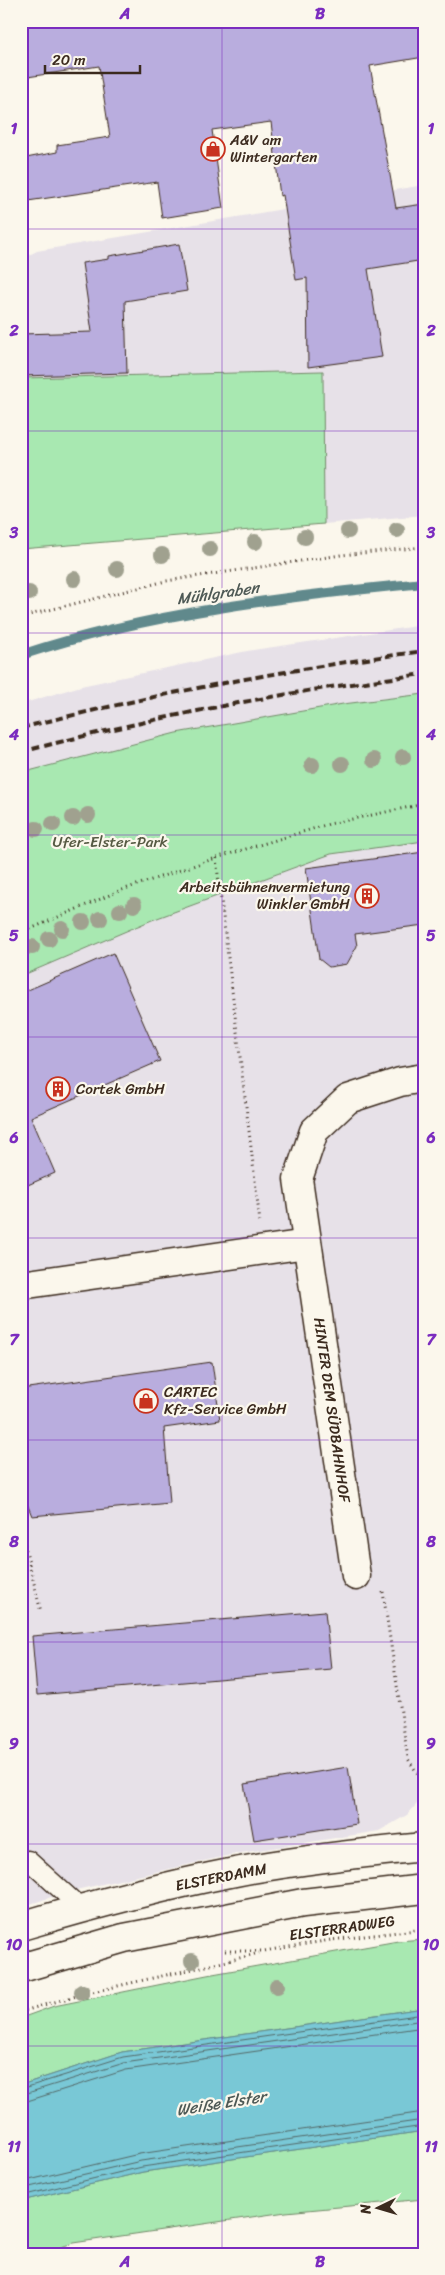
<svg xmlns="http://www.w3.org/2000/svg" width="445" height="2275" font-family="Sriracha,sans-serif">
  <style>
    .built { fill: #e7e1e8 }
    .green { fill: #a8e8b1; stroke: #728968 }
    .water { fill: #79c8d6; stroke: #60898c }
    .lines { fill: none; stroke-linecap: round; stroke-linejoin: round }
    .shore { stroke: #546968; stroke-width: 1 }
    .stream { stroke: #60898c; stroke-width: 10 }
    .building { fill: #b9adde; stroke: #3b2a1e }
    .lane-casing { stroke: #3b2a1e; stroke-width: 21 }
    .street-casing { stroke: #3b2a1e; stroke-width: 31 }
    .secondary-casing { stroke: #3b2a1e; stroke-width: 31 }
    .path { stroke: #3b2a1e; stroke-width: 3; stroke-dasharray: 1 4; stroke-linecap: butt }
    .lane { stroke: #fbf7ec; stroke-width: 18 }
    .street { stroke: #fbf7ec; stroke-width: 28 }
    .secondary { stroke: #fbf7ec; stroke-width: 28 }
    .rail { stroke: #3b2a1e; stroke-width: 4; stroke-dasharray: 8 4; stroke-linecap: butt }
    .tree { fill: #a0a18f }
    .grid { fill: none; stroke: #7b2cbf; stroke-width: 1; stroke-opacity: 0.55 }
    .labels { text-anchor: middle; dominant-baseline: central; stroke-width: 4.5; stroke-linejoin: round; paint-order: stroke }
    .poi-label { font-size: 15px; fill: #3b2a1e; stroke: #fbf7ec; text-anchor: start }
    .park-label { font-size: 15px; fill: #565a43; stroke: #fbf7ec }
    .street-label { font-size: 15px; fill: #3b2a1e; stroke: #fbf7ec }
    .water-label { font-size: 16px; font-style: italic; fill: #4e5955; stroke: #fbf7ec }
    .neatline { fill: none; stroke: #7b2cbf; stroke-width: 2 }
    .grid-label { font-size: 16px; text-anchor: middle; font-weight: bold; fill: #7b2cbf }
  </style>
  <rect width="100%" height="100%" fill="#fbf7ec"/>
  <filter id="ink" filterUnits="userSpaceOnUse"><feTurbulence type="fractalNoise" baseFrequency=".02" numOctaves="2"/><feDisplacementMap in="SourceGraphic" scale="10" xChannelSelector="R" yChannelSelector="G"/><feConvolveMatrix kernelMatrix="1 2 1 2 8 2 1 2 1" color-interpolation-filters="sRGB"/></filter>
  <g filter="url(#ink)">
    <g class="built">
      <path d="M424,185v330l-100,9 -2,-153 -301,7v-119l16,-8z"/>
      <path d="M424,625v69l-81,10 -167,29 -155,40v-69l60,-18 166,-35z"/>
      <path d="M424,840v956l-17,19 -28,16 -144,23 -168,38 -46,15v-931l131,-56 179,-66z"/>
    </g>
    <g class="green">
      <path d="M323,371l1,153 -303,25v-171z"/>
      <path d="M424,694v147l-93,13 -179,66 -131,56v-203l155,-40 167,-29z"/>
      <path d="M424,1939v69l-302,44 -101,33v-67l33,-12 153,-31 191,-34z"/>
      <path d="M424,2131v68l-138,13 -213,31 -32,11h-20v-53l122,-29z"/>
    </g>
    <path class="water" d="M424,2008v123l-281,41 -122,29v-116l101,-33z"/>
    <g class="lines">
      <g class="shore">
        <path d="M21,2089l102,-32 301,-43"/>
        <path d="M21,2095l103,-32 300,-43"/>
        <path d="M21,2103l105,-33 298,-43"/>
        <path d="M21,2182l118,-28 285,-42"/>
        <path d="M21,2189l120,-28 283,-41"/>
        <path d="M21,2196l121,-29 282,-41"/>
      </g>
      <path class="stream" d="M21,655c130,-43 267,-59 403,-72"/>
    </g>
    <g class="building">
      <path d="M21,21h403v36l-54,9 26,142 28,-4v56l-56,9 14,88 -74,10 -1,-89 -11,2 -13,-85 -3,1 -9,-74 -59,8 11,78 -61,10 -5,-36 -136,20v-43l36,-7v-7l53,-8 -11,-71 -78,12z"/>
      <path d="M179,244l8,47 -62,10 2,72 -106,3v-42l71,-2 -10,-69 27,-4v-3z"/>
      <path d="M424,852v73l-69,9 2,12 -10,18 -18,3 -10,-8 -13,-91z"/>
      <path d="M113,953l47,108 -129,56 24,56 -34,15v-195z"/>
      <path d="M212,1362l8,58 -56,8 6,75 -138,13 -11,-27v-100z"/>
      <path d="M325,1611l6,58 -294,26 -5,-59z"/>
      <path d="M348,1767l9,57 -103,16 -10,-56z"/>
    </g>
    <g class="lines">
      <g class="lane-casing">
        <path id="lane" d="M28,1860l53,48"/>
      </g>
      <g class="street-casing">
        <g id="street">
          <path d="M21,1285l286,-41"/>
          <path d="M356,1576l-58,-397 16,-48 34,-32 52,-17 24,-4"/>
        </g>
      </g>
      <g class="secondary-casing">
        <g id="secondary">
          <path d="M21,1926c71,-21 142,-40 214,-54 62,-12 126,-19 189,-25"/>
          <path d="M21,1968l103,-30 179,-35 121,-14"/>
        </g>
      </g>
      <g class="path">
        <path d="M21,617l145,-36 175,-26 83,-8"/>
        <path d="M216,858l44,364"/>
        <path d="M21,933l98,-42 97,-33 113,-34 95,-20"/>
        <path d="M21,1530l20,82"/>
        <path d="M383,1592l25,167 10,15 6,4"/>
        <path d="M225,1951h39l67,-11 93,-11"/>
        <path d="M21,2012c78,-25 159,-38 238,-59"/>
      </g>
      <use href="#lane" class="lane"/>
      <use href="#street" class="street"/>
      <use href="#secondary" class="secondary"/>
      <g class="rail">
        <path d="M21,728c133,-34 267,-59 403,-77"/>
        <path d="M21,752c133,-35 267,-61 403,-78"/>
      </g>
    </g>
    <g class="tree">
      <circle cx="397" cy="530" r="8"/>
      <circle cx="348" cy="531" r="8"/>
      <circle cx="305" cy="537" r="8"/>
      <circle cx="255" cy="542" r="8"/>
      <circle cx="210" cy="549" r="8"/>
      <circle cx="162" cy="555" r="8"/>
      <circle cx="117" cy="569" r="8"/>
      <circle cx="74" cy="579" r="8"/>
      <circle cx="29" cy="593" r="8"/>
      <circle cx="403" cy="757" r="8"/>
      <circle cx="374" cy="760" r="8"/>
      <circle cx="342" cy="764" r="8"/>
      <circle cx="312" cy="765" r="8"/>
      <circle cx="88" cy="815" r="8"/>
      <circle cx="73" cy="818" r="8"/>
      <circle cx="53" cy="824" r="8"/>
      <circle cx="36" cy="829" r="8"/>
      <circle cx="134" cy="905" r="8"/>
      <circle cx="120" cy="911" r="8"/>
      <circle cx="100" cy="919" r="8"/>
      <circle cx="83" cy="922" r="8"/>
      <circle cx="62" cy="929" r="8"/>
      <circle cx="49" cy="939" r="8"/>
      <circle cx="32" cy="947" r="8"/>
      <circle cx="192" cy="1961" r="8"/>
      <circle cx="277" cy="1986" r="8"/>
      <circle cx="82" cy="1992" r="8"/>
    </g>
  </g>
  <path class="grid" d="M222,21v2233M21,229h403M21,431h403M21,633h403M21,835h403M21,1037h403M21,1238h403M21,1440h403M21,1642h403M21,1844h403M21,2046h403"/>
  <defs>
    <g id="shop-ring" transform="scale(1.25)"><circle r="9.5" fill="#fbf7ec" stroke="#c8321e" stroke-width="1.5"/><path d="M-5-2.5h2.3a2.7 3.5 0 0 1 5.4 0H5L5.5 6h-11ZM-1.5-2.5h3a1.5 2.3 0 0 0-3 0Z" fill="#c8321e"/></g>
    <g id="building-ring" transform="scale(1.25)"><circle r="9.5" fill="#fbf7ec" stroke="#c8321e" stroke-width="1.5"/><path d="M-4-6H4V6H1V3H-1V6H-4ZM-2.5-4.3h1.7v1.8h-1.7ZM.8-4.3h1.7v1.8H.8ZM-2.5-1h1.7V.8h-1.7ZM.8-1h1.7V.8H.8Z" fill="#c8321e"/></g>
  </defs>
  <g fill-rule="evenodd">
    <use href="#shop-ring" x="213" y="149"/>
    <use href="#building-ring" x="367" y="896"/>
    <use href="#building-ring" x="58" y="1089"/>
    <use href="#shop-ring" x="146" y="1401"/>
  </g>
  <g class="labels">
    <g class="poi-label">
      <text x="230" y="140">A&amp;V am<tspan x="230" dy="17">Wintergarten</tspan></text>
      <text x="350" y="887" text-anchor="end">Arbeitsbühnenvermietung<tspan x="350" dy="17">Winkler GmbH</tspan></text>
      <text x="76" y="1089">Cortek GmbH</text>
      <text x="164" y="1392">CARTEC<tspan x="164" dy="17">Kfz-Service GmbH</tspan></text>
    </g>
    <g class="park-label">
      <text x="110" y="842">Ufer-Elster-Park</text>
    </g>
    <g class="street-label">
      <text transform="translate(332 1410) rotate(82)">HINTER DEM SÜDBAHNHOF</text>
      <text transform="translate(221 1877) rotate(-11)">ELSTERDAMM</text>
      <text transform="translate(342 1928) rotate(-8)">ELSTERRADWEG</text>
    </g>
    <g class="water-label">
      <text transform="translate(218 593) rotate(-8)">Mühlgraben</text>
      <text transform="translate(221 2103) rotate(-9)">Weiße Elster</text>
    </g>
  </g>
  <rect width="445" height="2275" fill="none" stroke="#fbf7ec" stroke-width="55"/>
  <g transform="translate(378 2208) rotate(265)" stroke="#fbf7ec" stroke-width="4" paint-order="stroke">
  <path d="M0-4L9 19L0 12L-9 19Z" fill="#3b2a1e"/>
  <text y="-8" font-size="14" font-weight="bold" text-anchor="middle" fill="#3b2a1e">N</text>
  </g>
  <path d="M45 65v8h95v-8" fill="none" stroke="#3b2a1e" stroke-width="2.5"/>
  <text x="52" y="65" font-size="15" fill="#3b2a1e" stroke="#fbf7ec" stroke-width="4" paint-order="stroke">20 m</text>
  <rect x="28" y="28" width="390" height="2220" class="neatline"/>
  <g class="grid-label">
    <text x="125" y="19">A</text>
    <text x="320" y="19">B</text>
    <text x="14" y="134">1</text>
    <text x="431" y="134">1</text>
    <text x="14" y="336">2</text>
    <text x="431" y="336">2</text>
    <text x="14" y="538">3</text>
    <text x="431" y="538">3</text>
    <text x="14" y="740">4</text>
    <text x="431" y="740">4</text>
    <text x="14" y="941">5</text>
    <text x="431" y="941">5</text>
    <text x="14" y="1143">6</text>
    <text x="431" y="1143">6</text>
    <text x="14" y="1345">7</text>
    <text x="431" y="1345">7</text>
    <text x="14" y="1547">8</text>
    <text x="431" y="1547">8</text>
    <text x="14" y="1749">9</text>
    <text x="431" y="1749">9</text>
    <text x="14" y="1950">10</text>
    <text x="431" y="1950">10</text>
    <text x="14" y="2152">11</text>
    <text x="431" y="2152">11</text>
    <text x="125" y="2267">A</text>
    <text x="320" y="2267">B</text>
  </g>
</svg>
